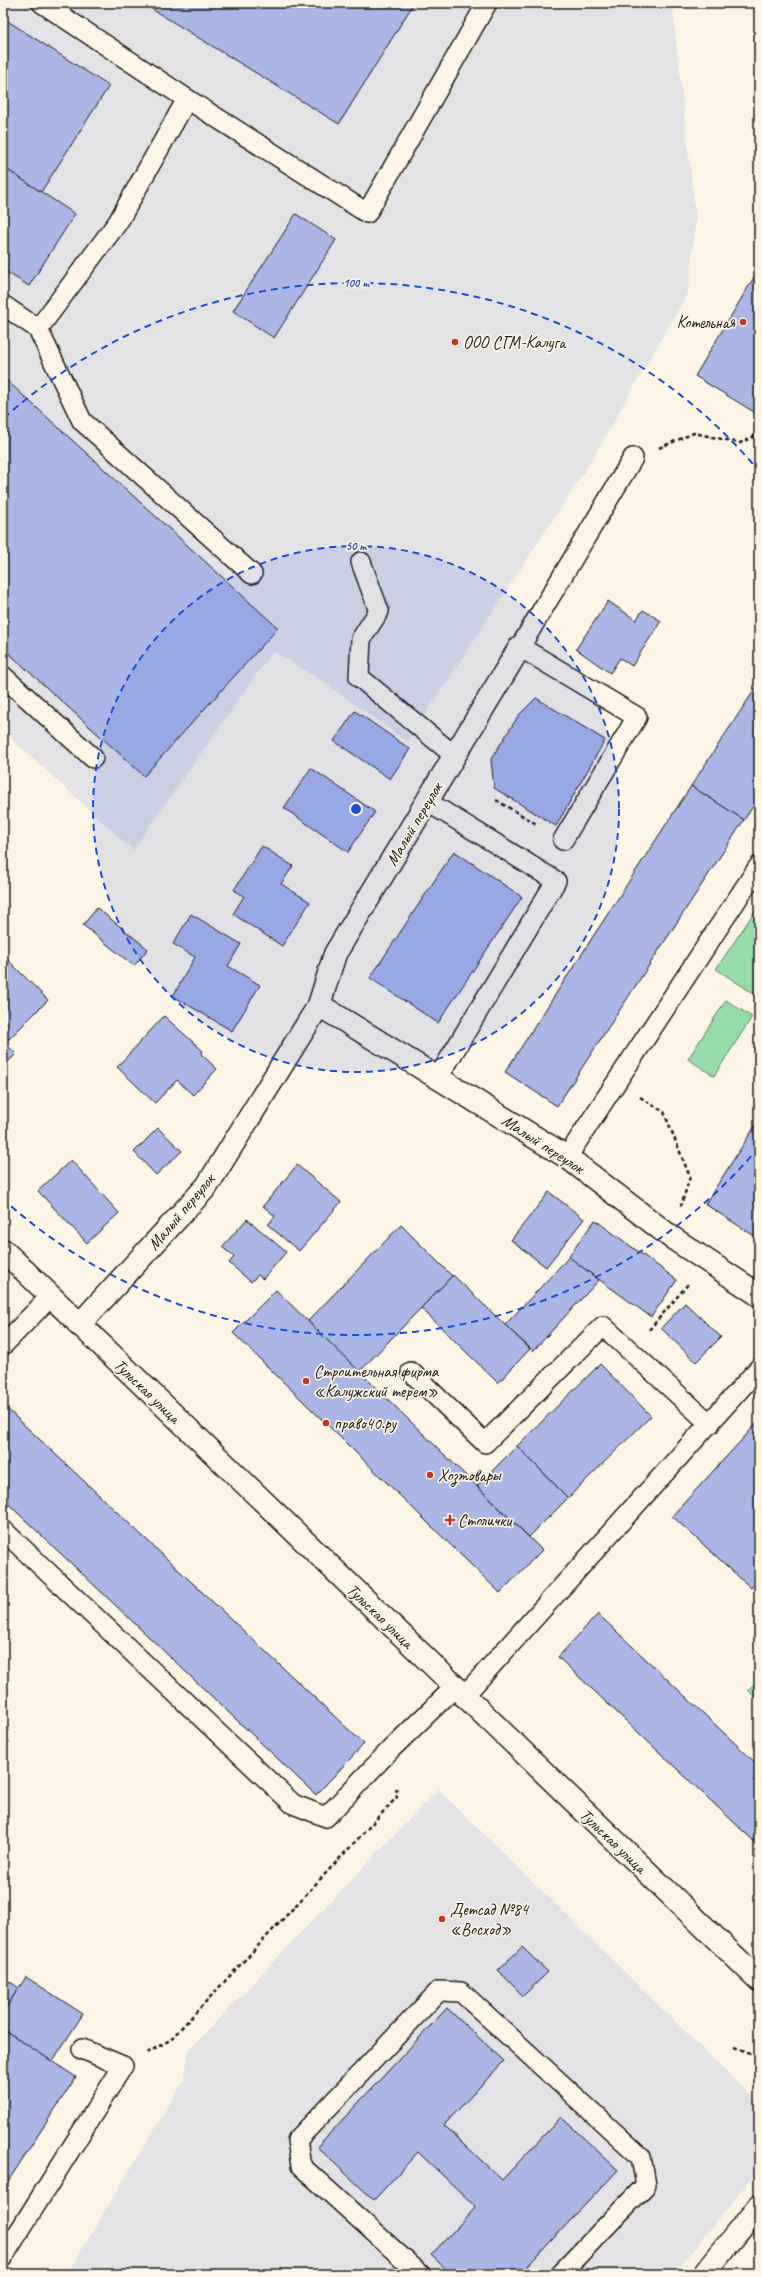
<svg xmlns="http://www.w3.org/2000/svg" width="762" height="2277" font-family="Caveat,sans-serif">
  <style>
    .built { fill: #e3e2e5 }
    .green { fill: #96dca9; stroke: #597c62 }
    .building { fill: #a9b6e6; stroke: #1c1c1c }
    .lines { fill: none; stroke-linecap: round; stroke-linejoin: round }
    .service-casing { stroke: #1c1c1c; stroke-width: 22 }
    .minor-casing { stroke: #1c1c1c; stroke-width: 25 }
    .secondary-casing { stroke: #1c1c1c; stroke-width: 25 }
    .path { stroke: #1c1c1c; stroke-width: 2.5; stroke-dasharray: 4 3; stroke-linecap: butt }
    .service { stroke: #fcf5e5; stroke-width: 19 }
    .minor { stroke: #fcf5e5; stroke-width: 22 }
    .secondary { stroke: #fcf5e5; stroke-width: 22 }
    .ring { fill: none; stroke: #1d4ed8; stroke-width: 2; stroke-dasharray: 7 5 }
    .poi-dot { fill: #c8321e; stroke: #fcf5e5; stroke-width: 1.5 }
    .labels { text-anchor: middle; dominant-baseline: central; stroke-width: 3.5; stroke-linejoin: round; paint-order: stroke }
    .poi-label { font-size: 17px; fill: #1c1c1c; stroke: #fcf5e5; text-anchor: start }
    .street-label { font-size: 17px; fill: #1c1c1c; stroke: #fcf5e5 }
    .centre { fill: #1d4ed8; stroke: #fcf5e5; stroke-width: 2 }
    .ring-label { font-size: 12px; text-anchor: middle; font-weight: bold; fill: #1d4ed8; stroke: #fcf5e5; stroke-width: 3.5; stroke-linejoin: round; paint-order: stroke }
  </style>
  <rect width="100%" height="100%" fill="#fcf5e5"/>
  <filter id="ink" filterUnits="userSpaceOnUse"><feTurbulence type="fractalNoise" baseFrequency=".025" numOctaves="2"/><feDisplacementMap in="SourceGraphic" scale="8" xChannelSelector="R" yChannelSelector="G"/><feConvolveMatrix kernelMatrix="1 2 1 2 8 2 1 2 1" color-interpolation-filters="sRGB"/></filter>
  <g filter="url(#ink)">
    <g class="built">
      <path d="M3,3h669l24,217 -8,73 -103,178 -178,271 -85,-61 -49,-30 -140,199 -130,-119z"/>
      <path d="M438,1789l321,315v65l-85,105h-603l-3,-2 116,-192 5,-30z"/>
    </g>
    <g class="green">
      <path d="M759,905v92l-43,-28z"/>
      <path d="M726,1000l26,17 -38,59 -26,-17z"/>
      <path d="M759,1679v22l-11,-11z"/>
    </g>
    <g class="building">
      <path d="M142,3h272l-75,121z"/>
      <path d="M3,18l106,68 -68,106 -38,-25z"/>
      <path d="M3,167l72,47 -46,72 -26,-16z"/>
      <path d="M296,214l40,26 -62,98 -41,-27z"/>
      <path d="M759,269v146l-64,-39z"/>
      <path d="M3,377l275,251 -134,148 -141,-128z"/>
      <path d="M608,601l28,19 7,-10 18,11 -29,45 -12,-8 -10,15 -34,-24z"/>
      <path d="M759,683v114l-15,23 -53,-34z"/>
      <path d="M536,698l69,42 -49,86 -62,-38 -3,-29 28,-44z"/>
      <path d="M355,711l55,38 -20,30 -56,-38z"/>
      <path d="M311,768l64,44 -27,40 -64,-44z"/>
      <path d="M691,786l53,34 -187,286 -52,-34z"/>
      <path d="M262,846l31,20 -12,18 29,18 -28,44 -49,-32 11,-18 -10,-6z"/>
      <path d="M454,851l68,46 -84,126 -68,-45z"/>
      <path d="M97,908l51,41 -14,17 -51,-41z"/>
      <path d="M191,914l50,30 -13,22 32,19 -28,46 -59,-35 22,-39 -22,-13z"/>
      <path d="M3,955l45,45 -43,43 11,11 -13,13z"/>
      <path d="M164,1016l39,35 -2,3 16,15 -24,26 -16,-15 -22,23 -38,-36z"/>
      <path d="M759,1120v119l-54,-35z"/>
      <path d="M158,1128l24,23 -26,24 -22,-23z"/>
      <path d="M71,1160l48,53 -32,30 -49,-52z"/>
      <path d="M297,1165l44,37 -42,49 -31,-26 7,-9 -12,-10z"/>
      <path d="M549,1192l35,27 -38,48 -35,-27z"/>
      <path d="M247,1219l39,33 -23,27 -5,-4 -7,7 -22,-19 5,-6 -12,-10z"/>
      <path d="M595,1220l82,60 -26,37 -83,-60z"/>
      <path d="M401,1225l51,51 -93,96 -51,-51z"/>
      <path d="M569,1257l30,23 -66,71 -28,-26z"/>
      <path d="M453,1275l77,74 -32,34 -77,-75z"/>
      <path d="M276,1290l266,260 -42,43 -267,-260z"/>
      <path d="M685,1303l36,34 -25,25 -35,-34z"/>
      <path d="M600,1364l51,52 -83,82 -51,-52z"/>
      <path d="M3,1405l361,339 -48,51 -313,-296z"/>
      <path d="M759,1421v158l-8,9 -79,-72z"/>
      <path d="M517,1446l51,52 -39,39 -52,-51z"/>
      <path d="M598,1614l161,152v80l-201,-189z"/>
      <path d="M522,1947l26,25 -25,24 -25,-26z"/>
      <path d="M3,1977l16,11 -16,24z"/>
      <path d="M26,1977l57,37 -31,48 -49,-33v-17z"/>
      <path d="M447,2008l57,53 -60,64 58,55 59,-63 57,53 -98,104h-69l-20,-19 45,-48 -58,-55 -44,48 -57,-53z"/>
      <path d="M3,2029l73,48 -73,112z"/>
      <path d="M323,2269l6,5h-10z"/>
    </g>
    <g class="lines">
      <g class="service-casing">
        <g id="service">
          <path d="M42,3l145,96"/>
          <path d="M3,305l35,24 44,92 170,153"/>
          <path d="M38,329l80,-107 69,-123 180,114 120,-210"/>
          <path d="M361,562l18,49 -18,28 -2,38 96,79"/>
          <path d="M3,676l90,82"/>
          <path d="M428,802l128,79 -118,197"/>
          <path d="M563,840l74,-123 -117,-70 113,-189"/>
          <path d="M567,1157l192,-291"/>
          <path d="M3,1345l48,-49"/>
          <path d="M411,1372l74,71 118,-117 107,98"/>
          <path d="M3,1530l290,274 33,13 65,-68 63,-61"/>
          <path d="M463,1697l296,-329"/>
          <path d="M3,2257l120,-191 -41,-17"/>
          <path d="M420,2274l-119,-108 -4,-26 142,-149 22,1 180,165 5,28 -86,89"/>
        </g>
      </g>
      <g class="minor-casing">
        <g id="minor">
          <path d="M319,1005l248,152 104,80 88,58"/>
          <path d="M79,1325l128,-139 112,-181 16,-51 185,-307"/>
          <path d="M704,2274l55,-68"/>
        </g>
      </g>
      <g class="secondary-casing">
        <path id="secondary" d="M3,1250l756,730"/>
      </g>
      <g class="path">
        <path d="M659,448l35,-15 46,10 19,-9"/>
        <path d="M496,800l42,25"/>
        <path d="M640,1097l24,15 26,65 -9,29"/>
        <path d="M649,1330l40,-47"/>
        <path d="M734,2047l25,9"/>
        <path d="M147,2053l23,-13 227,-243 -1,-12"/>
      </g>
      <use href="#service" class="service"/>
      <use href="#minor" class="minor"/>
      <use href="#secondary" class="secondary"/>
    </g>
  </g>
  <circle cx="356" cy="809" r="263" fill="#1d4ed8" fill-opacity=".12"/>
  <g class="ring">
    <circle cx="356" cy="809" r="263"/>
    <path d="M759 1147A526 526 0 0 1 4 1200M4 418A526 526 0 0 1 759 471"/>
  </g>
  <g class="poi-dot">
    <circle cx="743" cy="322" r="4"/>
    <circle cx="455" cy="342" r="4"/>
    <circle cx="306" cy="1381" r="4"/>
    <circle cx="326" cy="1423" r="4"/>
    <circle cx="430" cy="1475" r="4"/>
    <path d="M448 1514h4v4h4v4h-4v4h-4v-4h-4v-4h4z"/>
    <circle cx="442" cy="1919" r="4"/>
  </g>
  <g class="labels">
    <g class="poi-label">
      <text x="735" y="322" text-anchor="end">Котельная</text>
      <text x="463" y="342">ООО СГМ-Калуга</text>
      <text x="314" y="1371">Строительная фирма<tspan x="314" dy="20">«Калужский терем»</tspan></text>
      <text x="334" y="1423">право40.ру</text>
      <text x="438" y="1475">Хозтовары</text>
      <text x="458" y="1520">Столички</text>
      <text x="450" y="1909">Детсад №84<tspan x="450" dy="20">«Восход»</tspan></text>
    </g>
    <g class="street-label">
      <text transform="translate(414 824) rotate(-59)">Малый переулок</text>
      <text transform="translate(543 1144) rotate(33)">Малый переулок</text>
      <text transform="translate(181 1212) rotate(-50)">Малый переулок</text>
      <text transform="translate(147 1391) rotate(44)">Тульская улица</text>
      <text transform="translate(380 1616) rotate(44)">Тульская улица</text>
      <text transform="translate(613 1841) rotate(44)">Тульская улица</text>
    </g>
  </g>
  <circle cx="356" cy="809" r="6" class="centre"/>
  <g class="ring-label">
    <text x="356" y="287">100 m</text>
    <text x="356" y="550">50 m</text>
  </g>
  <rect width="762" height="2277" fill="none" stroke="#fcf5e5" stroke-width="16"/>
  <rect x="8" y="8" width="746" height="2261" fill="none" stroke="#1c1c1c" stroke-width="1.5" filter="url(#ink)"/>
</svg>
